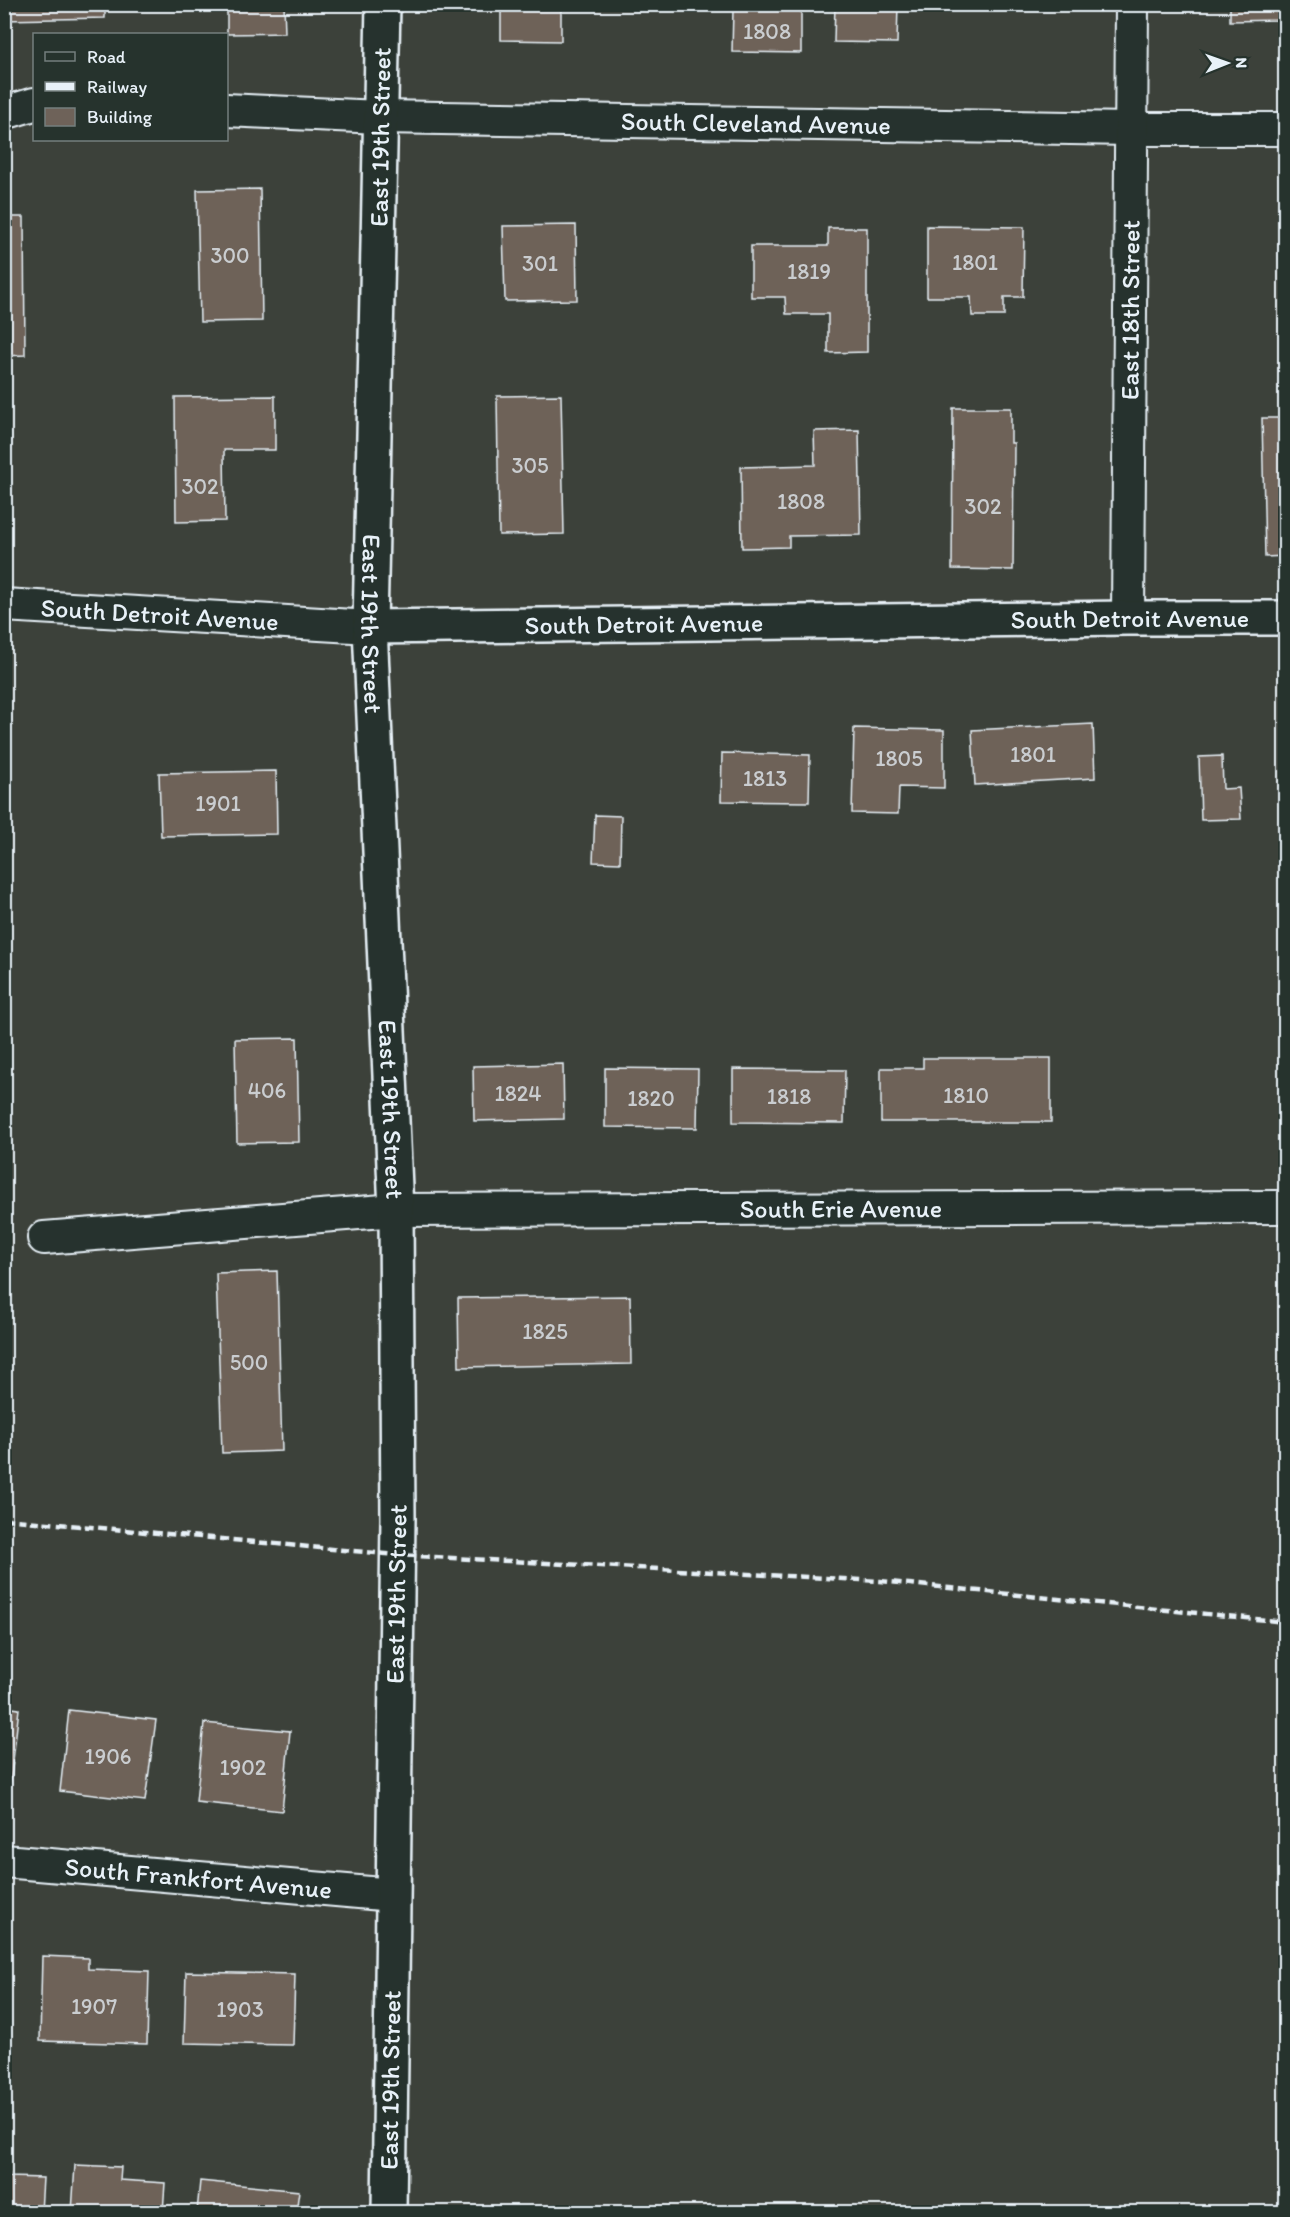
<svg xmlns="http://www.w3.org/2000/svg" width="1290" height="2217" font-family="Itim,sans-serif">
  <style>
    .building { fill: #6e6259; stroke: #e8f1f8; stroke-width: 1.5 }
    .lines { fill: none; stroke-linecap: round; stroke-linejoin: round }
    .street-casing { stroke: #e8f1f8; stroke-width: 36 }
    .secondary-casing { stroke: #e8f1f8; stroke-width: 38 }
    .street { stroke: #26332d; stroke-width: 32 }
    .secondary { stroke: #26332d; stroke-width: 33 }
    .rail { stroke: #e8f1f8; stroke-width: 4.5; stroke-dasharray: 9 4.5; stroke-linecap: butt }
    .labels { text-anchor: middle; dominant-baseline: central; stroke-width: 5; stroke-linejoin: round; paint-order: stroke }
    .number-label { font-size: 22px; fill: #cacdd0 }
    .street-label { font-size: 26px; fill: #e8f1f8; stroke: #26332d }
  </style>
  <rect width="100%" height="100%" fill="#3c413a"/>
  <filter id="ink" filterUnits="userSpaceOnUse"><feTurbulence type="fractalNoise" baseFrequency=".0167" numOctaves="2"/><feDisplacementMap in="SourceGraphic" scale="12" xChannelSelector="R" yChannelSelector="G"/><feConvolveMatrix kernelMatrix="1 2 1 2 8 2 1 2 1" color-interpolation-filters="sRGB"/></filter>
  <g filter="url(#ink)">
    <g class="building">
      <path d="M4,4h101v14l-101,2z"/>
      <path d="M227,4h57l1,29 -58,1z"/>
      <path d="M501,4h98v3l-38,-1v35l-60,-1z"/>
      <path d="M752,4h49v49l-69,-1 1,-42h19z"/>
      <path d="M835,4h63l-1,39 -63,-1z"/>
      <path d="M1230,4h52v16l-52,1z"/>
      <path d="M260,189l2,132 -62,1 -3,-132z"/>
      <path d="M4,217h20l1,138 -21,1z"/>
      <path d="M576,225l1,75 -72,1 -2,-75z"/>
      <path d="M927,226l97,1 -1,70h-19v19h-32l-1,-19h-44z"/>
      <path d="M828,228h39v124l-39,1v-39h-42l-1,-17h-34v-51h77z"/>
      <path d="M561,395l3,139 -65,1 -2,-139z"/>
      <path d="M275,396v54h-51l1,71 -49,1 -1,-125z"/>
      <path d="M953,408h58v35h3l-1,127 -61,-1z"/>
      <path d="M1262,418h24v138l-21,1z"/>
      <path d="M859,430l2,105 -72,1v11l-47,1 -1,-81 74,-2 -1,-34z"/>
      <path d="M1093,724l2,54 -120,7 -3,-55z"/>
      <path d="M854,728l90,2v58l-45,-1 -1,27 -46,-1z"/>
      <path d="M722,753l88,2 -1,47 -88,-1z"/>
      <path d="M1222,756l1,33 16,-1 2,31 -40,1 -2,-63z"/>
      <path d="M276,771l1,63 -116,2 -2,-63z"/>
      <path d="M595,815l26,1 -1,47 -27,-1z"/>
      <path d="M297,1038l2,104 -62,1 -2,-104z"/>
      <path d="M923,1058h128v64h-170v-54h42z"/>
      <path d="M563,1064l1,55 -90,2 -1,-55z"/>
      <path d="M605,1068l93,1 -1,59 -92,-1z"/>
      <path d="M733,1069l112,1 -1,53 -111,-1z"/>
      <path d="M277,1271l5,180 -60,2 -6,-180z"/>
      <path d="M630,1296l1,68 -172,3 -1,-69z"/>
      <path d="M4,1707l15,2 -10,86h-5z"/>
      <path d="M69,1710l87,10 -11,81 -85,-10z"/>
      <path d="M204,1723l86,8 -8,80 -86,-9z"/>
      <path d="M42,1956l46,2v11l61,2 -2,73 -107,-3z"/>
      <path d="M186,1972l109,2 -2,71 -109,-2z"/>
      <path d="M75,2165l46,2 -1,13 45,3 -2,29h-91z"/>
      <path d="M4,2174h5v3l34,1 -2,34h-37z"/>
      <path d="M200,2181l99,10 -3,21h-99z"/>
    </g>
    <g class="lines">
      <g class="street-casing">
        <g id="street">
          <path id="s1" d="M226,110l154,7 752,12h154"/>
          <path d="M4,113l30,-9"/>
          <path id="s2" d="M4,605l366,22"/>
          <path id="s3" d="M1128,618l4,-614"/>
          <path id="s4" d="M44,1238l352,-28 890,-3"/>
          <path id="s5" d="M4,1861l389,34"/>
        </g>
      </g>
      <g class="secondary-casing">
        <g id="secondary">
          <path id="s6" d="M383,4l-13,623 26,583 2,309 -9,693"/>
          <path id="s7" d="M370,627l758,-9h158"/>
        </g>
      </g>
      <use href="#street" class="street"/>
      <use href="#secondary" class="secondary"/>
      <path class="rail" d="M4,1519l393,36 483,26 406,41"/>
    </g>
  </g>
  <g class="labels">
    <g class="number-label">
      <text x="767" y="31">1808</text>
      <text x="230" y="255">300</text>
      <text x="975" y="262">1801</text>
      <text x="540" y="263">301</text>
      <text x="809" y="271">1819</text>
      <text x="530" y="465">305</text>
      <text x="200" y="486">302</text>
      <text x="801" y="501">1808</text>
      <text x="983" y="506">302</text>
      <text x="1033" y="754">1801</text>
      <text x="899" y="758">1805</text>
      <text x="765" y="778">1813</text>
      <text x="218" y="803">1901</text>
      <text x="267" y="1090">406</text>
      <text x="518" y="1093">1824</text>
      <text x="966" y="1095">1810</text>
      <text x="789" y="1096">1818</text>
      <text x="651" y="1098">1820</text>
      <text x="545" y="1331">1825</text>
      <text x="249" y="1362">500</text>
      <text x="108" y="1756">1906</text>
      <text x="243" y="1767">1902</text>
      <text x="94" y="2006">1907</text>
      <text x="240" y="2009">1903</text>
    </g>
    <g class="street-label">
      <text stroke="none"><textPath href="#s1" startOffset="530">South Cleveland Avenue</textPath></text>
      <text transform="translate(380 137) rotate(-89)">East 19th Street</text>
      <text stroke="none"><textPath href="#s3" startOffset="308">East 18th Street</textPath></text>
      <text stroke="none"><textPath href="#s2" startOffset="156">South Detroit Avenue</textPath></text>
      <text stroke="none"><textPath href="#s7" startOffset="760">South Detroit Avenue</textPath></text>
      <text stroke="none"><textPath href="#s6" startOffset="620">East 19th Street</textPath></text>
      <text stroke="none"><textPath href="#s7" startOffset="274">South Detroit Avenue</textPath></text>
      <text stroke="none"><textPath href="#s6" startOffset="1106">East 19th Street</textPath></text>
      <text stroke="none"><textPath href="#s4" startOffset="798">South Erie Avenue</textPath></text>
      <text transform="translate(396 1594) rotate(-89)">East 19th Street</text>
      <text stroke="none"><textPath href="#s5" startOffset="195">South Frankfort Avenue</textPath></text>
      <text transform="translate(390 2080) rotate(-89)">East 19th Street</text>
    </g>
  </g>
  <rect width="1290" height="2217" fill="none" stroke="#26332d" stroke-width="24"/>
  <rect x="12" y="12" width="1266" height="2193" fill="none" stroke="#e8f1f8" stroke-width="2" filter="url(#ink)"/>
  <rect x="33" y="33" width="195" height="108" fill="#26332d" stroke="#747f7e" stroke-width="1.5"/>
  <rect x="45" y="52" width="30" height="9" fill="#26332d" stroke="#747f7e" stroke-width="1.5"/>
  <text x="87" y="63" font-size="18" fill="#e8f1f8">Road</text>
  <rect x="45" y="82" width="30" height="9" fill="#e8f1f8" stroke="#747f7e" stroke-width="1.5"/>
  <text x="87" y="93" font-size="18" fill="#e8f1f8">Railway</text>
  <rect x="45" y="108" width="30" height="18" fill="#6e6259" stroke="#747f7e" stroke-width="1.5"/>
  <text x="87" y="123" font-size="18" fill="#e8f1f8">Building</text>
  <g transform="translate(1227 63) rotate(89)" stroke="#26332d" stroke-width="4.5" paint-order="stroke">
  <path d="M0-4.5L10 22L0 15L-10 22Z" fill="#e8f1f8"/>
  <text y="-9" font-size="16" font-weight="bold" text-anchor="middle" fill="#e8f1f8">N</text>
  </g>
</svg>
